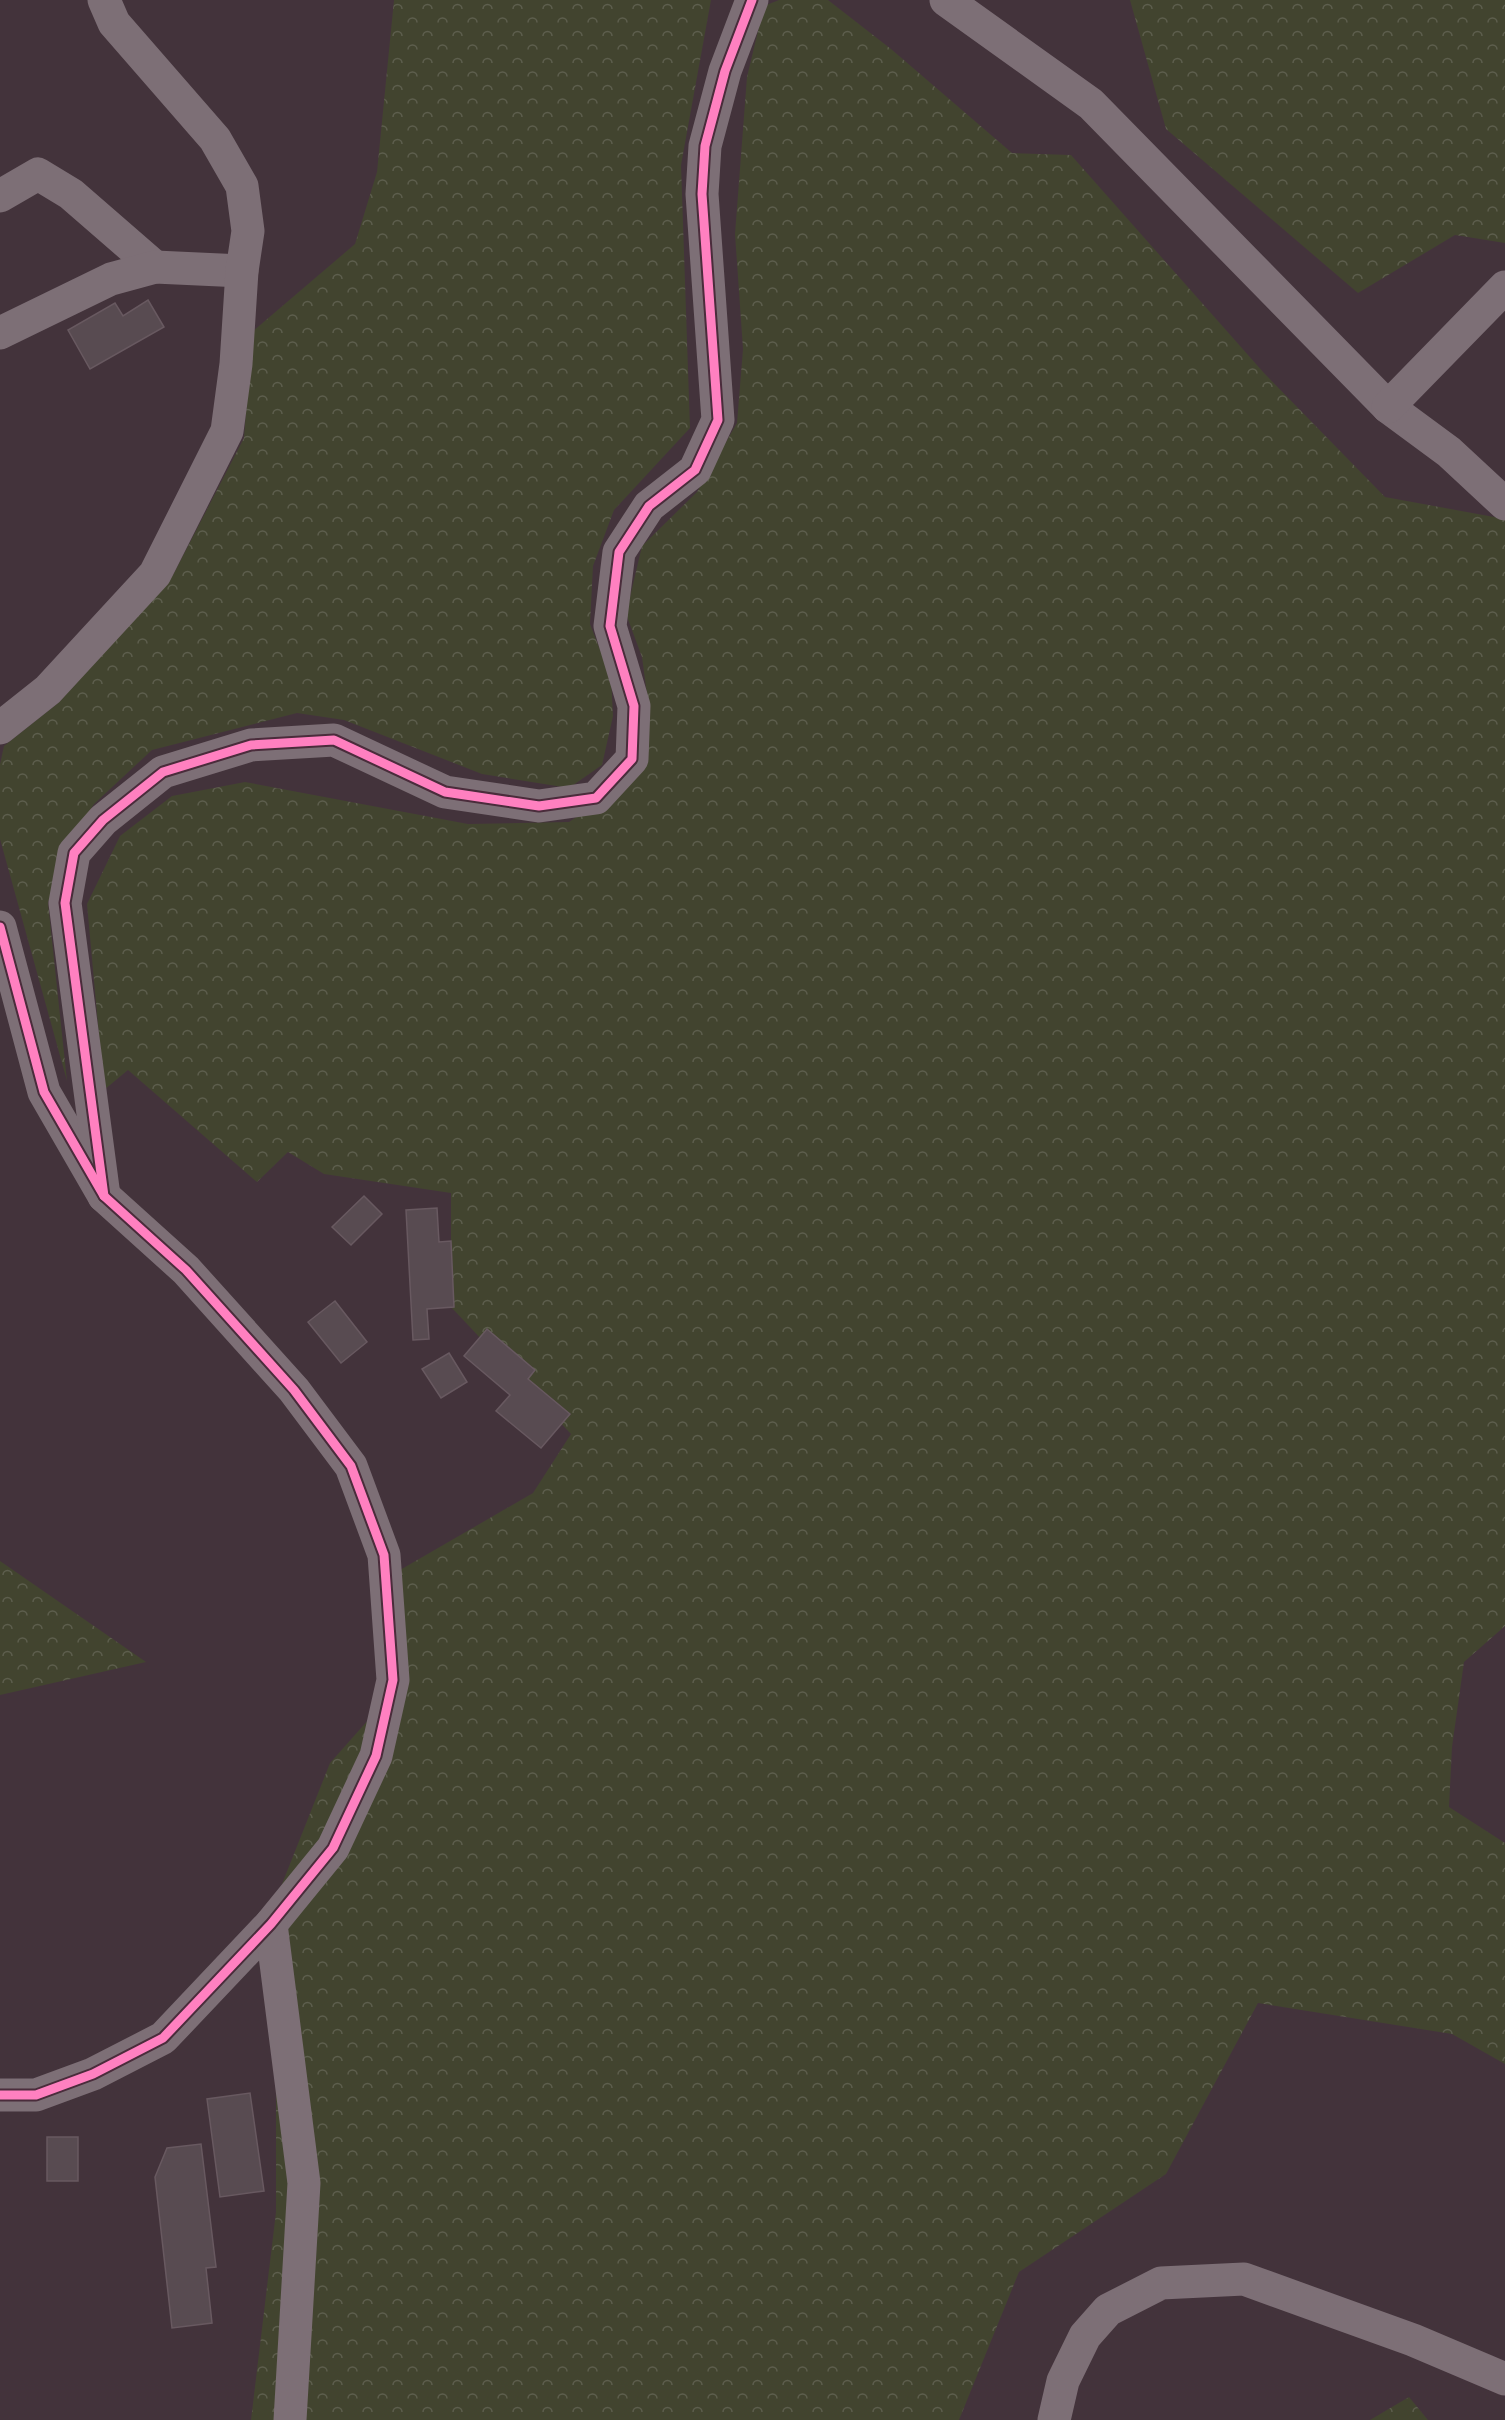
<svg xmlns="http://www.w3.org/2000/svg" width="1505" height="2420" font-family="Roboto,sans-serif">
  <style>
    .forest { fill: url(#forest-crowns) }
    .building { fill: #584b51; stroke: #685960; stroke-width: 1.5 }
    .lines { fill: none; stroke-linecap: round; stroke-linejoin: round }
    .minor { stroke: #7d6f76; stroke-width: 33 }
    .cycleway-casing { stroke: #4a2c3b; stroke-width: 13 }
    .cycleway { stroke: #ff80c0; stroke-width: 9 }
  </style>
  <defs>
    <pattern id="forest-crowns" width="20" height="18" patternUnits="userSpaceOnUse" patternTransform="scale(1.5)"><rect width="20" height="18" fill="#42442f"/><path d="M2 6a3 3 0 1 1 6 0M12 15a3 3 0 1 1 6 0" fill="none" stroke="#5d5e4d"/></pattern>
  </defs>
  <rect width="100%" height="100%" fill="#43333b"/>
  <g class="forest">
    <path d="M394,0h317l-30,165 9,263 -76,82 -21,56 -3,58 21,54 2,38 -11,49 -33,23 -87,-14 -138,-54 -47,-7 -145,37 -58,54 -27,42 -19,57 19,178 -67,-242v-75l4,-18 54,-43 115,-128 71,-137 8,-106 103,-88 22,-72z"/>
    <path d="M779,0h49l63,49 121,104 59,2 193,218 121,124 120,22v1107l-41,36 -12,85 -3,60 56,36v221l-53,-30 -194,-31 -92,171 -147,98 -60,148h-708l25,-208v-139l-13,-141 67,-169 79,-89 -28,-93 152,-88 38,-59 -120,-127v-114l-127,-19 -36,-22 -31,30 -129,-112 -24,20 -17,-186 33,-68 52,-40 73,-14 223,42 101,-2 71,-48 10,-57 -8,-60 -16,-43 16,-68 55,-54 40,-69 6,-74 -8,-115 12,-157 17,-71z"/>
    <path d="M1130,0h375v243l-50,-8 -97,58 -192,-164z"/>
    <path d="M0,1561l146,101 -146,33z"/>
    <path d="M1409,2397l19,23h-58z"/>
  </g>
  <g class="building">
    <path d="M148,300l16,27 -74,42 -22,-39 47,-27 8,13z"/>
    <path d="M364,1196l18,18 -31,31 -19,-18z"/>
    <path d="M437,1208l2,34 12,-1 3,66 -27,2 2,30 -16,1 -7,-130z"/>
    <path d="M335,1301l32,41 -26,21 -33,-41z"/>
    <path d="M487,1329l48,41 -7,9 42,35 -29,34 -45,-37 14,-16 -46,-39z"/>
    <path d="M449,1353l18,29 -26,16 -19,-29z"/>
    <path d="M250,2093l14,98 -44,6 -13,-98z"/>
    <rect x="47" y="2137" width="31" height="44"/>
    <path d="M201,2144l15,123 -10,1 6,55 -40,5 -17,-151 12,-29z"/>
  </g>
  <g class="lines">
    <g class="minor">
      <path d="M946,0l145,104 297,303 61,45 56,52"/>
      <path d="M0,196l38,-22 33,20 84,73"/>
      <path d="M0,333l111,-54 44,-12 87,4"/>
      <path d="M1388,407l117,-120"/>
      <path d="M0,728l48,-38 107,-116 72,-143 9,-67 6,-93 6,-40 -6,-45 -27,-47 -101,-116 -10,-23"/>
      <path d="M0,927l44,165 60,104 82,74 108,120 57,76 33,89 9,125 -17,76 -43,92 -62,76 -108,114 -70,36 -57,21h-36"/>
      <path d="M104,1196l-39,-293 9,-50 29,-33 60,-48 88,-27 83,-5 111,52 94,14 57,-8 36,-39 2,-53 -24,-80 9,-74 30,-46 46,-36 23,-50 -16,-226 3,-48 20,-75 27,-71"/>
      <path d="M271,1924l33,259 -14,237"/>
      <path d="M1054,2420l9,-39 22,-45 23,-26 53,-27 83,-4 169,61 92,39"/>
    </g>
    <g class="cycleway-casing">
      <g id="cycleway">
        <path d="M0,927l44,165 60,104 82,74 108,120 57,76 33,89 9,125 -17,76 -43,92 -62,76 -108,114 -70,36 -57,21h-36"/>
        <path d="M104,1196l-39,-293 9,-50 29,-33 60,-48 88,-27 83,-5 111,52 94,14 57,-8 36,-39 2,-53 -24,-80 9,-74 30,-46 46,-36 23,-50 -16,-226 3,-48 20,-75 27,-71"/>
      </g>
    </g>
    <use href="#cycleway" class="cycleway"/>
  </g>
</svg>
